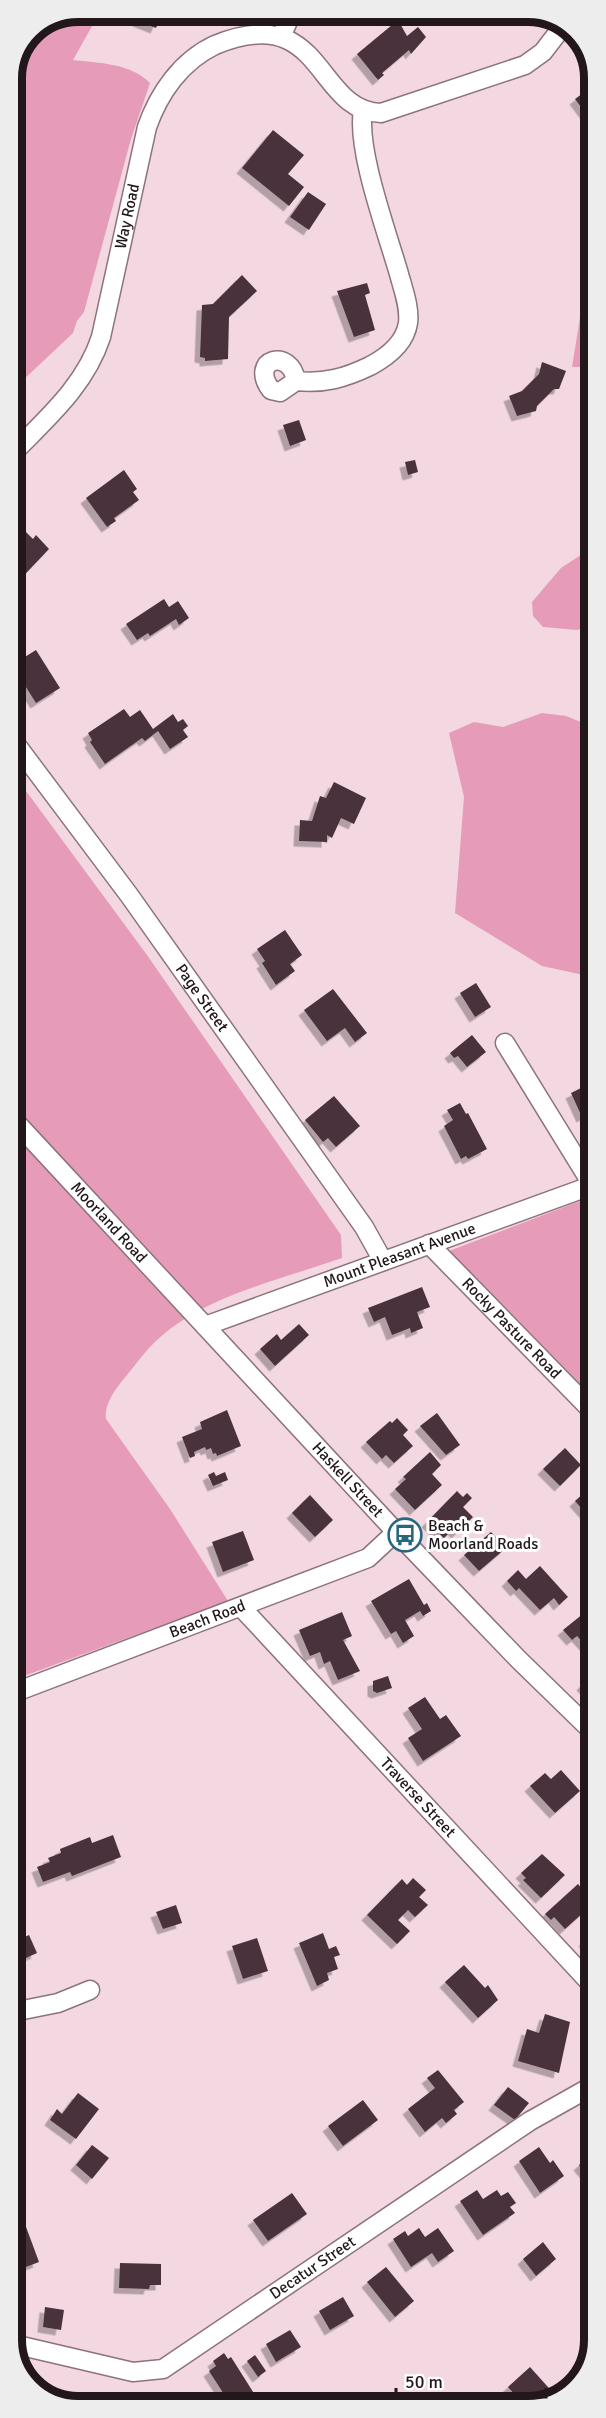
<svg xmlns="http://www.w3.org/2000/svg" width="606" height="2418" font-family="Signika,sans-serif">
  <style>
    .green { fill: #e69cb8 }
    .building { fill: #48333b; filter: url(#shadow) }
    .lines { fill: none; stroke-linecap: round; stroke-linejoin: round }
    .minor-casing { stroke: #8c737c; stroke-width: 21 }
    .minor { stroke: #fff; stroke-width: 18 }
    .labels { text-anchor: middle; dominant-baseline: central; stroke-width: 6; stroke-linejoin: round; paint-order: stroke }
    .street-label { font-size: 16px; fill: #22181c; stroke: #fff }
    .poi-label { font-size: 16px; fill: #22181c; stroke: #fff; text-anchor: start }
    .rim { fill: none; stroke: #22181c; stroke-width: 8 }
  </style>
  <defs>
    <filter id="shadow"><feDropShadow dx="-5.5" dy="5.5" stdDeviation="0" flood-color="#0004"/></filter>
  </defs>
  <rect width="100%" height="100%" fill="#f3d7e1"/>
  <g class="green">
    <path d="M79,12h21l-27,48c25,3 58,3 77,23l-19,56 -47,173 -7,9 -4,12 -52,49 -9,15v-319l20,-47z"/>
    <path d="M593,278v89h-21l12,-74z"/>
    <path d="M593,547v78l-16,5 -34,-3 -10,-11 -1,-14 29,-34z"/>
    <path d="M542,713l24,3 27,11v250l-51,-11 -87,-53 9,-116 -15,-64 25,-11 29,5z"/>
    <path d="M12,772l135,183 194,280 1,23c-62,22 -136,37 -185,82 -11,10 -20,23 -30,35 -10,12 -23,28 -21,44l64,90 58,92 -215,79z"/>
    <path d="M593,1196v205l-144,-150z"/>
  </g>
  <g class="building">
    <path d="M141,12h22l-7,16 -18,-7z"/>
    <path d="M398,20l9,16 11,-9 8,10 -15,17 -2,-4 -27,23 2,2 -6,5 -21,-26z"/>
    <path d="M593,86v37l-18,-24z"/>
    <path d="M273,130l31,25 -16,19 16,13 -15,19 -47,-38z"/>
    <path d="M308,192l18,12 -17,26 -19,-13z"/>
    <path d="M242,275l15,16 -28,26 -1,42 -23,2v-3l-5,-1 2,-52 11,-1z"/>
    <path d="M367,283l3,10 -5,2 10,35 -21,7 -17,-46z"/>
    <path d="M542,362l24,9 -7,18h-5l-17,17 -1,5 -19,5 -8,-20 13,-5 17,-17z"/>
    <path d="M299,420l7,20 -16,6 -7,-21z"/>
    <path d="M415,460l3,12 -10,3 -3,-13z"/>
    <path d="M124,470l13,19 -4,3 6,8 -25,18 2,3 -9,6 -21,-29z"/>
    <path d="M21,527l12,12 3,-4 13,14 -37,39v-52z"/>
    <path d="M164,599l5,8 9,-6 11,17 -10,7 -3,-6 -26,17 -2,-3 -11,7 -11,-16z"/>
    <path d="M36,650l24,38 -24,15 -24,-38z"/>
    <path d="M124,709l6,8 10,-7 13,19 20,-15 5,8 5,-3 5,7 -5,4 5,7 -18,12 -12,-18 -13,10 -3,-3 -37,26 -15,-22 2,-2 -4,-7z"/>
    <path d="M334,782l32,16 -12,26 -13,-6 -9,20 -5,-3v7l-28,-1 1,-21 12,1 8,-25 6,2z"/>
    <path d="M285,930l17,25 -12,9 5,7 -19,14 -14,-22 3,-2 -8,-12z"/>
    <path d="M476,983l15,24 -16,10 -15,-24z"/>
    <path d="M333,989l34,44 -12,9 -10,-14 -18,13 -23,-31z"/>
    <path d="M472,1035l14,17 -19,15 -9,-11 -4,2 -4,-5z"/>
    <path d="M587,1085l4,8 2,-1v19l-11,6 -11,-24z"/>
    <path d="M334,1096l26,30 -24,21 -8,-9 -5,4 -18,-22z"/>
    <path d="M460,1103l6,11 2,-1 19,36 -19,10 -2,-3 -5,3 -17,-33 9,-6 -6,-10z"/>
    <path d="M422,1287l8,20 -13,5 6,16 -12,5 -1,-5 -18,7 -7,-18 -11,5 -6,-14z"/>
    <path d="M299,1324l10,11 -34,31 -15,-17 17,-15 4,6z"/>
    <path d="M227,1410l14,36 -24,10 -1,-3 -3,1 -2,-6 -5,2 -1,-3 -11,5 1,4 -5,2 -8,-21 20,-8 -2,-7z"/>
    <path d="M437,1413l23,32 -14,10 -26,-29z"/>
    <path d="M397,1418l11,12 -5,5 10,11 -19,17 -8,-8 -4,4 -16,-17 24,-21 2,2z"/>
    <path d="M565,1448l16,17 -21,21 -17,-17z"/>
    <path d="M430,1452l11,13 -9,9 10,11 -27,25 -20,-21 11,-10 -3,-2z"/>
    <path d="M214,1472l2,4 9,-4 3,8 -15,6 -5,-11z"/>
    <path d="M594,1484v31l-4,3 -15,-17z"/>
    <path d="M457,1491l6,6 4,-4 5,5 -9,9 10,10 -16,16 -4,-4 -9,9 -17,-16z"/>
    <path d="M310,1495l23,25 -18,17 -23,-24z"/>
    <path d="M243,1531l11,29 -31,12 -11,-30z"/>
    <path d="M491,1532l15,16 -27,23 -15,-16z"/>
    <path d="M540,1566l28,31 -9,8 -5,-7 -14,12 -21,-22 -3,3 -9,-10 11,-11 8,9z"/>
    <path d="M409,1579l15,26 3,-2 4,8 -8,5 -3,-5 -15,9 9,16 -11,7 -7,-12 -5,3 -20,-33z"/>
    <path d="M594,1605v41l-5,3 -12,-13 -5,4 -9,-10z"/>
    <path d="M342,1612l10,24 -9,4 17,31 -22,9 -8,-19 -6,3 -4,-12 -10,4 -11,-26z"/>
    <path d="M594,1673v16l-4,4 -8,-8z"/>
    <path d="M388,1676l4,12 -15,5 -4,-2v-10z"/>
    <path d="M425,1697l15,22 6,-4 15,21 -38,25 -15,-23 14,-9 -14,-21z"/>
    <path d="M561,1770l19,21 -25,22 -25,-27 15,-13 6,6z"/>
    <path d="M113,1835l8,22 -49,19 -2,-4 -27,10 -6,-15 13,-5 -2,-4 13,-5 -1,-4 30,-12 2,6z"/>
    <path d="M542,1854l23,21 -24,23 -18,-18 3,-2 -5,-5z"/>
    <path d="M413,1878l13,12 -7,7 9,8 -13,12 -7,-7 -10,10 12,11 -13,13 -30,-29 35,-36 5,6z"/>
    <path d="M578,1884l16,19 -29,26 -11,-12 -3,3 -6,-6z"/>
    <path d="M176,1905l6,18 -19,6 -7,-17z"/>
    <path d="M594,1931v19l-10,-9z"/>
    <path d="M323,1933l6,16 7,-3 4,9 -6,2 4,12 -11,4 2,7 -12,6 -18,-43z"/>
    <path d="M29,1935l8,18 -11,5 -8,-18z"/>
    <path d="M257,1938l11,33 -25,8 -11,-33z"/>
    <path d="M464,1965l21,23 3,-3 10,15 -20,18 -33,-36z"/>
    <path d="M545,2014l25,8 -11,51 -41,-12 9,-32 12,4z"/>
    <path d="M438,2070l26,32 -10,8 3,4 -11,9 -4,-5 -17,14 -17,-23 27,-21 -8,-10z"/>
    <path d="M508,2087l21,16 -14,17 -21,-15z"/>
    <path d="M78,2093l21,16 -23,30 -26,-19 7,-11 5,5z"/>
    <path d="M363,2100l15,20 -35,26 -15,-20z"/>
    <path d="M92,2145l17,13 -17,21 -16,-14z"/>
    <path d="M539,2147l11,16 3,-3 11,16 -24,17 -21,-32z"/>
    <path d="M594,2152v31l-15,-18z"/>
    <path d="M477,2190l6,9 14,-9 4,6 7,-4 8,11 -6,4 5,6 -32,22 -23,-34z"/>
    <path d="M292,2193l15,21 -39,27 -15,-21z"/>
    <path d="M13,2196h5v22l4,-2 17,46 -21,8 -5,-14z"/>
    <path d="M419,2228l6,9 13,-9 16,23 -16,11 -6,-9 -21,14 -18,-28 12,-8 3,5z"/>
    <path d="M543,2242l13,17 -20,17 -13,-17z"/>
    <path d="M120,2263l41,1v21h-11l-1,4 -30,-1z"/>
    <path d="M386,2267l28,34 -19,16 -28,-35z"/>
    <path d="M343,2297l11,19 -24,14 -11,-19z"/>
    <path d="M45,2307l19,3 -3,20 -18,-3z"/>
    <path d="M290,2330l11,17 -25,15 -10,-18z"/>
    <path d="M224,2353l4,6 3,-2 24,38 -17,10h-7l-22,-34 7,-5 -3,-5z"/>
    <path d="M255,2355l11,16 -8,6 -11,-16z"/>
    <path d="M530,2367l26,29 -16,9h-16l-16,-18z"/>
  </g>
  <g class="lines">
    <g class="minor-casing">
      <g id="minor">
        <path d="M282,35l10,-23"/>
        <path d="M296,381l-16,11 -9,-2c-23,-31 20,-43 25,-9 28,3 49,-3 74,-15 17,-9 35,-23 38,-43 2,-16 -5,-34 -9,-49 -12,-42 -43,-125 -36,-164"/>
        <path id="s1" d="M12,454c35,-36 73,-68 89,-117l46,-210c12,-34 34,-66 68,-82 110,-45 99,66 166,68l144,-48 18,-13 20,-26"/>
        <path id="s2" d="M12,739l117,156 235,332 19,34"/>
        <path d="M505,1043l88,143"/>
        <path id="s3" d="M13,1119l383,413 122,127 76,74"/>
        <path id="s4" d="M429,1244l165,169"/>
        <path id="s5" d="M205,1326l388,-141"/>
        <path id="s6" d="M241,1607l353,380"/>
        <path id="s7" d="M13,1693l355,-135 28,-26"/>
        <path d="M13,2012l45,-9 32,-13"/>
        <path id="s8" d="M13,2344l120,28 30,-3 367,-248 64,-36"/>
      </g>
    </g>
    <use href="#minor" class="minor"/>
  </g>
  <defs>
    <g id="bus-ring" transform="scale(1.725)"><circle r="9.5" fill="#fff" stroke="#28687d" stroke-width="1.5"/><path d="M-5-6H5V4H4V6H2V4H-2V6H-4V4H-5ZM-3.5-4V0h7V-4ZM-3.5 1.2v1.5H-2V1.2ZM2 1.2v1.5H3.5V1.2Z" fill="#28687d"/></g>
  </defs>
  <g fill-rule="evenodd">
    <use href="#bus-ring" x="405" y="1535"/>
  </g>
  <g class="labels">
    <g class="street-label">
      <text stroke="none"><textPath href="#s1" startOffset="272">Way Road</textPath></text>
      <text stroke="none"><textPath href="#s2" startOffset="321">Page Street</textPath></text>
      <text stroke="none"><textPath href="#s3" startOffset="141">Moorland Road</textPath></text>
      <text stroke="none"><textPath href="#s5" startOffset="207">Mount Pleasant Avenue</textPath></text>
      <text stroke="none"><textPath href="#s4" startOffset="118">Rocky Pasture Road</textPath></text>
      <text stroke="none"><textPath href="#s3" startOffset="492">Haskell Street</textPath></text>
      <text stroke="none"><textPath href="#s7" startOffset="208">Beach Road</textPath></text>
      <text stroke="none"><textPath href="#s6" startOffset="260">Traverse Street</textPath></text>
      <text stroke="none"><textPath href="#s8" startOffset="334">Decatur Street</textPath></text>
    </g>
    <g class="poi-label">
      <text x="428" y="1526">Beach &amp;<tspan x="428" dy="18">Moorland Roads</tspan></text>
    </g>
  </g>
  <path d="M0 0H606V2418H0ZM78 22H528A56 56 0 0 1 584 78V2340A56 56 0 0 1 528 2396H78A56 56 0 0 1 22 2340V78A56 56 0 0 1 78 22Z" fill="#ededed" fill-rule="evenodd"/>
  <path class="rim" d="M78 22H528A56 56 0 0 1 584 78V2340A56 56 0 0 1 528 2396H78A56 56 0 0 1 22 2340V78A56 56 0 0 1 78 22Z"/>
  <path d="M396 2388v9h150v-9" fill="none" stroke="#22181c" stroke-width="3"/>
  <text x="405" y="2388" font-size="18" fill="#22181c" stroke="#ffffff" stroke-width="4.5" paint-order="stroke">50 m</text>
</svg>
